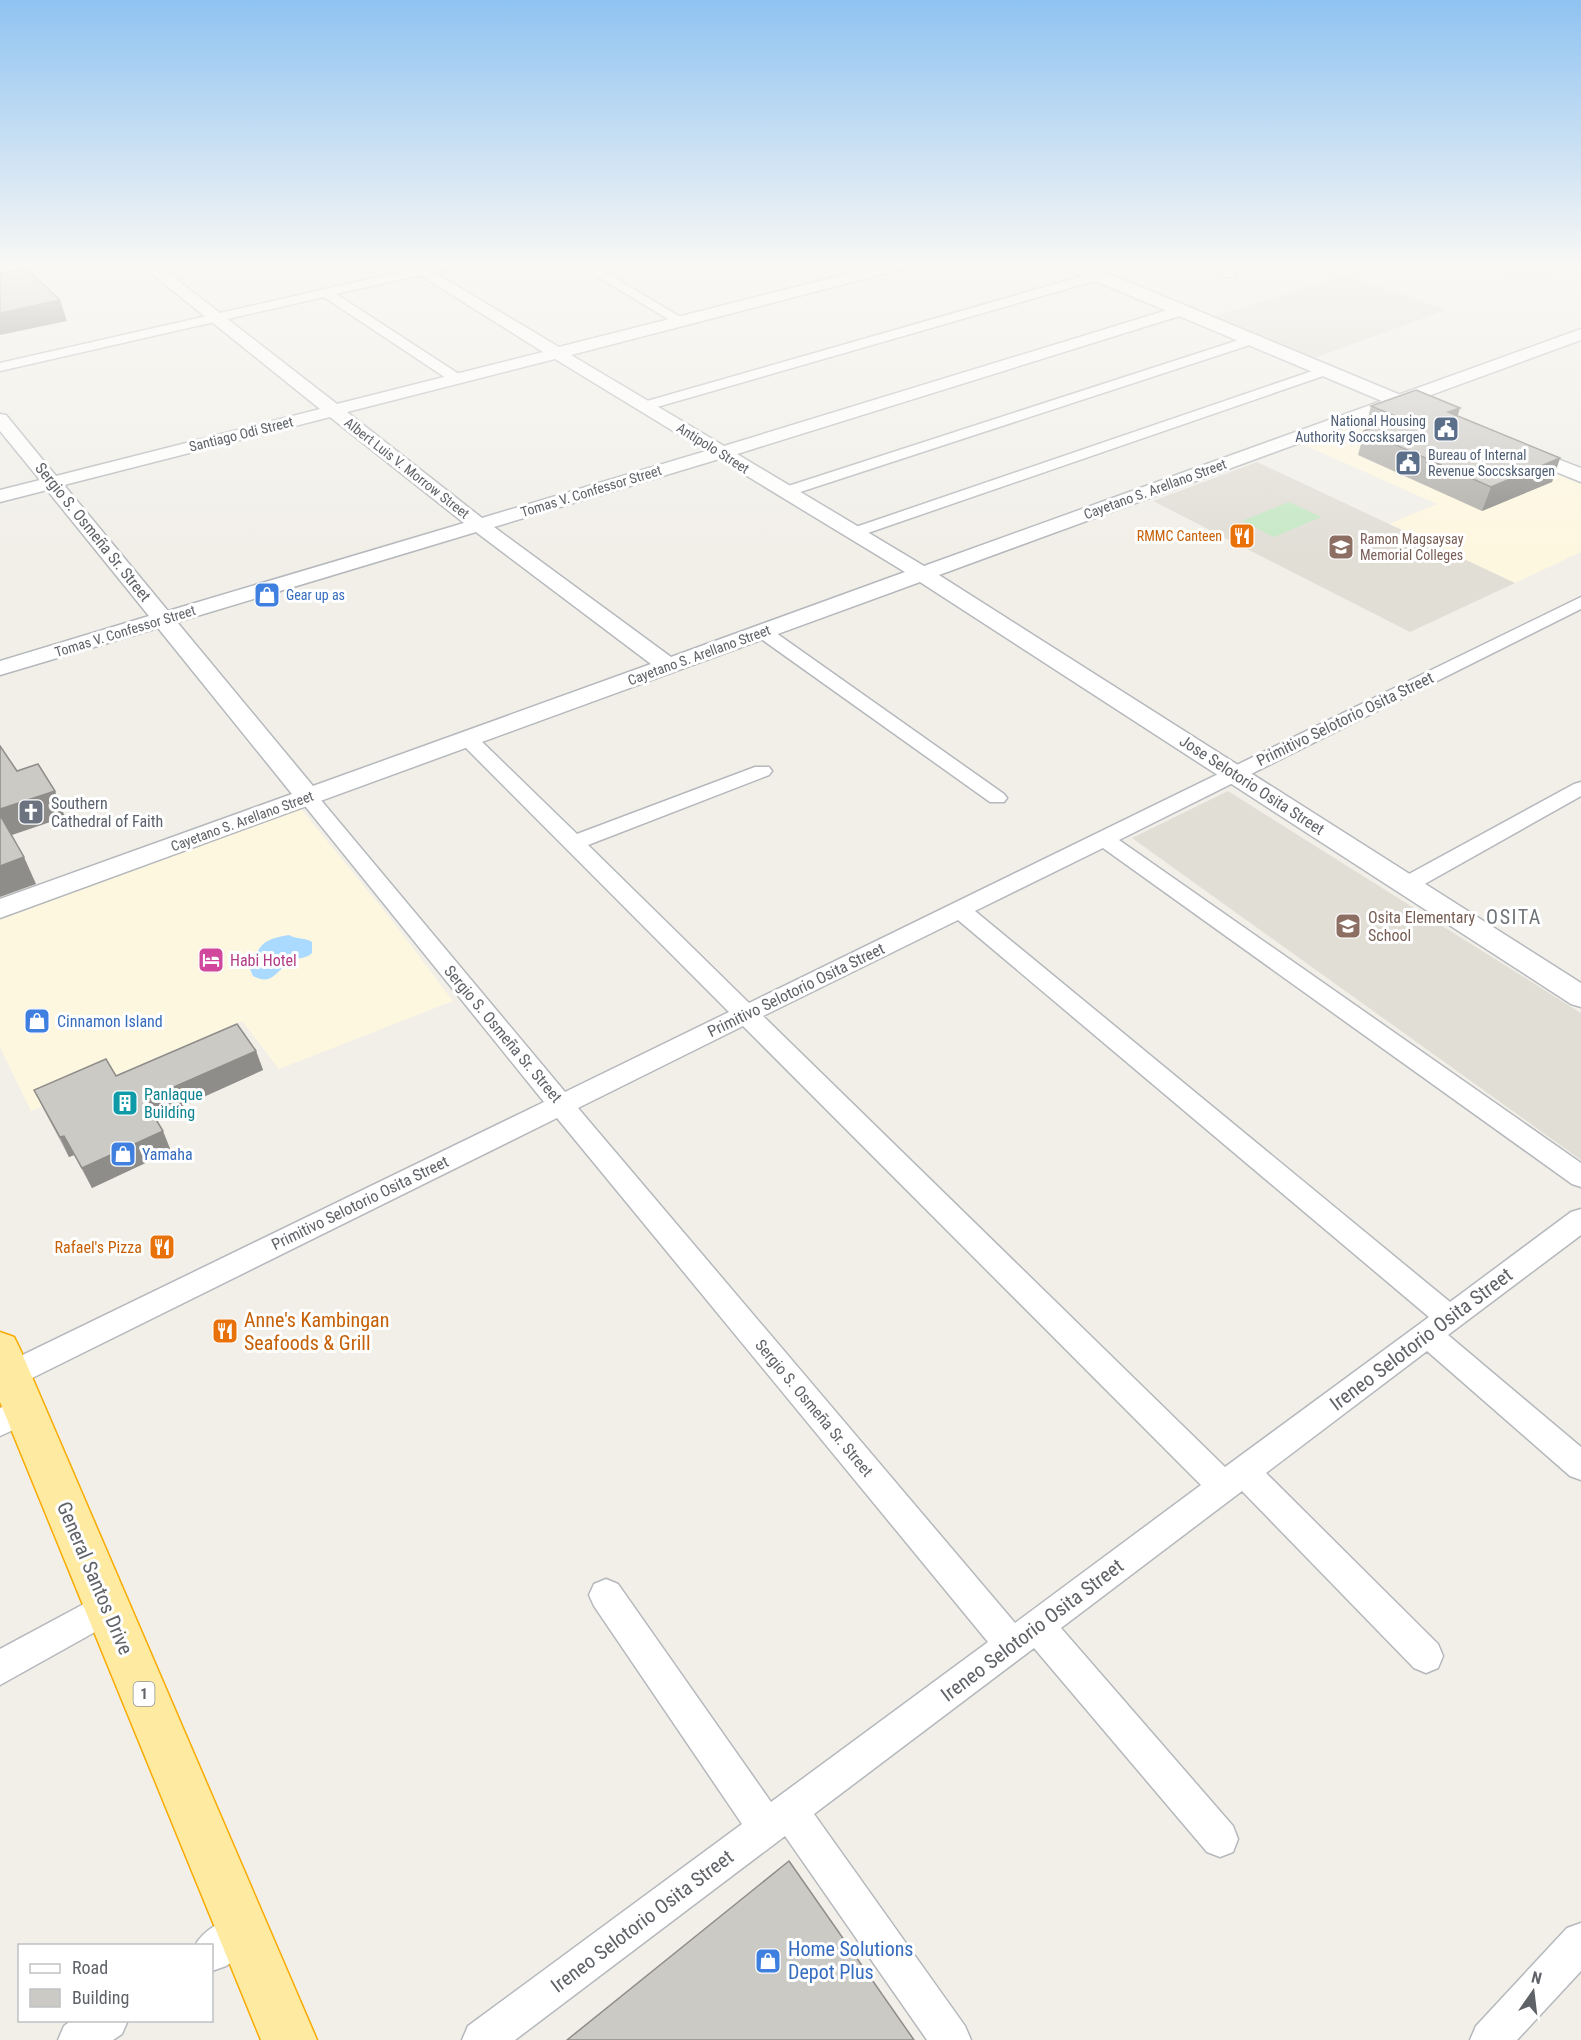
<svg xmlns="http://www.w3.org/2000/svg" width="1581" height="2040" font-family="'Roboto Condensed',sans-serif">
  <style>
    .commercial { fill: #fef7e0 }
    .education { fill: #e1ded6 }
    .green { fill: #c5e8c5 }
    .water { fill: #aadaff }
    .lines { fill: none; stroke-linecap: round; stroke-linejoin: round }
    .minor-casing { stroke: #b5b8bc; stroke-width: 3 }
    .tertiary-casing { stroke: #b5b8bc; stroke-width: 3 }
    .secondary-casing { stroke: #b6babf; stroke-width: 3 }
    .trunk-casing { stroke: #f9ab00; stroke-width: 3 }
    .minor { fill: #fff; fill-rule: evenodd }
    .tertiary { fill: #fff; fill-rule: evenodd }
    .secondary { fill: #fff; fill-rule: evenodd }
    .trunk { fill: #feeaa1; fill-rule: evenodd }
    .wall { fill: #afaea9 }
    .shaded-wall { fill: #8f8d8a }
    .building { fill: #cccac5; stroke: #8f8d8a; stroke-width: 1.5 }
    .labels { text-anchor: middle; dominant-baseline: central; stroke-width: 6; stroke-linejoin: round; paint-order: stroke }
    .far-service-label { font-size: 14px; fill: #4e5e75; stroke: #fff; text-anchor: end }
    .far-street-label { font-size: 14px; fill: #5f6368; stroke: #fff }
    .far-food-label { font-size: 14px; fill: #c56008; stroke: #fff; text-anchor: end }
    .far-education-label { font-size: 14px; fill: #785e54; stroke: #fff; text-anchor: start }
    .far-shop-label { font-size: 14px; fill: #366cbe; stroke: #fff; text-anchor: start }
    .shield { fill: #fff; stroke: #8f9295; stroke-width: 1.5 }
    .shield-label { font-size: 15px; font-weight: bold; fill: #5f6368 }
    .street-label { font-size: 16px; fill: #5f6368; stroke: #fff }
    .worship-label { font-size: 16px; fill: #5b616d; stroke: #fff; text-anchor: start }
    .education-label { font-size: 16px; fill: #785e54; stroke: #fff; text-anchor: start }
    .hotel-label { font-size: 16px; fill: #b23c85; stroke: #fff; text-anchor: start }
    .shop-label { font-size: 16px; fill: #366cbe; stroke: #fff; text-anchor: start }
    .culture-label { font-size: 16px; fill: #0d838f; stroke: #fff; text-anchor: start }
    .food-label { font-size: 16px; fill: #c56008; stroke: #fff; text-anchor: end }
    .quarter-label { font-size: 20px; letter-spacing: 1.5px; fill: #70757a; stroke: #fff }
    .near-food-label { font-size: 20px; fill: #c56008; stroke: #fff; text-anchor: start }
    .near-street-label { font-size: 20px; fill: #5f6368; stroke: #fff }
    .near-shop-label { font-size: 20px; fill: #366cbe; stroke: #fff; text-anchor: start }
  </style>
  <rect width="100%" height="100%" fill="#f1efe8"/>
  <g class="commercial">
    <path d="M1400,407l181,74v71l-66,31 -126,-59 48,-20 -135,-60z"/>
    <path d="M300,808l90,110 63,83 -174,68 -37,-48 -211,90 -31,-64v-128z"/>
  </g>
  <g class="education">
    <path d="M1476,265h98l4,2 -56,16z"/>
    <path d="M1345,274l101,36 -137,50 -99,-42z"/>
    <path d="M1257,462l258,121 -105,49 -257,-131z"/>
    <path d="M1228,791l353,222v147l-449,-322z"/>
  </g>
  <path class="green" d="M1289,502l32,15 -47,20 -32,-16z"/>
  <path class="water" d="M289,935c8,5 16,2 23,7v11c-6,6 -14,4 -22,9 -13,7 -17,25 -37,14l-3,-7c10,-24 10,-29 39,-34z"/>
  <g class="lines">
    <g class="minor-casing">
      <g id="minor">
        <path d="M431,265h23l-6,4 -112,25 126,82 2,3 -2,3h-10l-128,-85 -324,74v-8z"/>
        <path d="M578,265h15l96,57 -6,4 -5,-1z"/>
        <path d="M1201,265h17l18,9 -2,3h-8z"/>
        <path d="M1097,272l6,4 -2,3 -451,130 -5,1 -7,-4 2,-3z"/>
        <path d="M1251,336l7,4 -2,3 -465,152 -6,2 -8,-5 2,-3z"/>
        <path d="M1324,367l7,4 -2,3 -470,162 -6,2 -8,-5 2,-3z"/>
        <path d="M1581,597v12l-462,231 462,323v24l-9,-3 -469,-336 -128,63 475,391 121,-90 10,-3v26l-133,100 133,112v33l-11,-4 -143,-125 -161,122 172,171 5,12 -5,12 -12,5 -12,-5 -172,-177 -181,137 172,198 5,13 -5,13 -13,5 -13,-5 -173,-204 -220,166 151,212 6,14h-44l-142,-204 -270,204h-53l6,-14 274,-202 -148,-218 -5,-11 5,-11 12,-5 12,5 153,218 217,-160 -431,-524 -537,266 -10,4 -10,-4v-18l544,-264 -243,-301 -3,-4 3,-4h14l250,299 164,-80 -268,-269 -3,-4 3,-4h14l102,99 178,-67h14l3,4 -3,4 -181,70 161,158zM958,920l471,397 -204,150 -462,-451zM743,1026l458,459 -186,138 -437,-515z"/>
        <path d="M763,627l6,1 235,166 3,4 -3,4h-14l-233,-166 -3,-4 3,-4z"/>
        <path d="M1581,782v14l-167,94 -8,2 -8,-2 -3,-5 3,-5 176,-96z"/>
        <path d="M24,1398l11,4 4,9 -4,9 -35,16v-28z"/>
        <path d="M108,1591l12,5 5,11 -5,11 -120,67v-36z"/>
        <path d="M243,1912l14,5 5,14 -5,14 -31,21 -14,5v-25h-17c7,-16 32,-28 48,-34z"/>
        <path d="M1581,1923v48l-64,69h-47l6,-14 91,-98z"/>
        <path d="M72,2020h56l-6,14 -9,6h-55l6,-14z"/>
      </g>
    </g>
    <g class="tertiary-casing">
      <g id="tertiary">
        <path d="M0,265h20l-2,3 -18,5z"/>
        <path d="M141,265h17l179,139 206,-52 -139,-87h18l137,82 323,-82h26l-2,3 -335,87 153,91 450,-138h12l2,3 -2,3 -449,140 187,112 657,-237v11l-642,235 642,408v24l-10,-3 -651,-422 -920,336v-19l292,-105 -134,-166 -158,47v-14l149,-45 -102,-126 -47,12v-12l40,-10 -40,-49v-17l6,1 50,61 264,-67zM555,359l151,92 -224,67 -135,-106zM330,417l134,106 -296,88 -104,-126zM719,459l186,113 -234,85 -177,-130zM476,532l175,132 -338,122 -136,-164z"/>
      </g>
    </g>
    <g class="secondary-casing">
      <g id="secondary">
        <path d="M1065,265h23l351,146 3,4 -3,4h-14l-358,-150z"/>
        <path d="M1516,443l65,25v14l-72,-29 -3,-4 3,-4z"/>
      </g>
    </g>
    <g class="trunk-casing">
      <path id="trunk" d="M0,1332l14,5 6,12 297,691h-56l-261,-638z"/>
    </g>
    <use href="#minor" class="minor"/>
    <use href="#tertiary" class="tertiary"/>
    <use href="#secondary" class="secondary"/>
    <use href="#trunk" class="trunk"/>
  </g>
  <g class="wall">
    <path d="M1371,406l86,10 103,42 -8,24 -70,29 -124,-56z"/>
    <path d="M256,1051l7,19 -108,49 16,32 -79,37 -18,-33 -5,2 -25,-47 -10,-20z"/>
  </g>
  <g class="shaded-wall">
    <path d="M60,300l7,21 -67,14v-22z"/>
    <path d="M1460,408l-7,23 -5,-19z"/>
    <path d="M1560,458l-8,24 -70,29 9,-24z"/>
    <path d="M55,791l10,26 -56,19 -9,-20v-7z"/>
    <path d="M24,857l12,27 -36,13v-31z"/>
    <path d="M256,1051l7,19 -111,50 -8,-20z"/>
    <path d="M163,1131l8,20 -79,37 -10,-20z"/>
    <path d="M64,1136l10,19 -5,2 -9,-20z"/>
  </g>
  <g class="building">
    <path d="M26,268l34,32 -60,13v-40z"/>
    <path d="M1416,390l44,18 -12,4 112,46 -69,29 -127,-56 34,-14 -27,-11z"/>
    <path d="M0,746l17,25 21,-7 17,27 -55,18z"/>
    <path d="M0,815l24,42 -24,9z"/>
    <path d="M237,1024l19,27 -112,49 19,31 -81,37 -18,-32 -4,1 -26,-47 72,-31 10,17z"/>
    <path d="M789,1861l125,179h-347z"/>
  </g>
  <linearGradient id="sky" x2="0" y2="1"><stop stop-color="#8fc3f1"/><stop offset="0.48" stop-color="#f9f8f5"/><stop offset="1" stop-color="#f9f8f5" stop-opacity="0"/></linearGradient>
  <rect width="1581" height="551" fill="url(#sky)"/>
  <defs>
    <g id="civic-square" transform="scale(1.35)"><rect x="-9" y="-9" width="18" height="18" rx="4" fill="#5c6f8a" stroke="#fff"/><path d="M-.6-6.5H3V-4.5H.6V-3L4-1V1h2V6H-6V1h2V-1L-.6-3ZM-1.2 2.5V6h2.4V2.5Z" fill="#fff"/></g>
    <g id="restaurant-square" transform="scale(1.35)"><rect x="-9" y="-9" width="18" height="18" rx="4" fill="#e8710a" stroke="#fff"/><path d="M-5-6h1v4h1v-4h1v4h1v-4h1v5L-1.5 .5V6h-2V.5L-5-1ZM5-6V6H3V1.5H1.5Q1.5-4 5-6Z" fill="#fff"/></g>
    <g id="university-square" transform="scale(1.35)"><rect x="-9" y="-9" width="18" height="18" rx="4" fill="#8d6e63" stroke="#fff"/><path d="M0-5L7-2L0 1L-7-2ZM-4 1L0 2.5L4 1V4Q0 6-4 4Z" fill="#fff"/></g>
    <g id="shop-square" transform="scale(1.35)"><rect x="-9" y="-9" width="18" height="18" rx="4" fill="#3f7fe0" stroke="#fff"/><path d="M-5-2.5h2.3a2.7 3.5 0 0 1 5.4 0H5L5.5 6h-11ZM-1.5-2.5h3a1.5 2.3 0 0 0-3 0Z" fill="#fff"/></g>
    <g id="church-square" transform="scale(1.35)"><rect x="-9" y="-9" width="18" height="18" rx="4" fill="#6b7280" stroke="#fff"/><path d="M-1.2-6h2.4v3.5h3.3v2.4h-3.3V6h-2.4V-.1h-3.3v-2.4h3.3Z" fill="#fff"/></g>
    <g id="school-square" transform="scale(1.35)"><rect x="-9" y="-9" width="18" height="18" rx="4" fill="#8d6e63" stroke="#fff"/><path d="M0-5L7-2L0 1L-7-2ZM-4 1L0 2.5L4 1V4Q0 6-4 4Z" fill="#fff"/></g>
    <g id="hotel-square" transform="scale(1.35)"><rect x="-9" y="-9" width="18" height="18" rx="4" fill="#d1479c" stroke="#fff"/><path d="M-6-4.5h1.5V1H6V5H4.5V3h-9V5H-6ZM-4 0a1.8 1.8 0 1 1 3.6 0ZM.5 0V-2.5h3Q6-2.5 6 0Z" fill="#fff"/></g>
    <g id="building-square" transform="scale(1.35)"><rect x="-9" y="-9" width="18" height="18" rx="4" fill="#0f9aa8" stroke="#fff"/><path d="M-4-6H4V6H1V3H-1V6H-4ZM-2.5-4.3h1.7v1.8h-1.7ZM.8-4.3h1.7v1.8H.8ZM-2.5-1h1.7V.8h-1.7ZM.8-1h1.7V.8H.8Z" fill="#fff"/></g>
  </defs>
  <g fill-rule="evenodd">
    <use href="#civic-square" x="1446" y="429"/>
    <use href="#civic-square" x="1408" y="463"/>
    <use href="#restaurant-square" x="1242" y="536"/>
    <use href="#university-square" x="1341" y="547"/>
    <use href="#shop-square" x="267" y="595"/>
    <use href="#church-square" x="31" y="812"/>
    <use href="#school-square" x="1348" y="926"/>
    <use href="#hotel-square" x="211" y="960"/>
    <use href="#shop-square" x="37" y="1021"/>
    <use href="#building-square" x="125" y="1103"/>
    <use href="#shop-square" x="123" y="1154"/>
    <use href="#restaurant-square" x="162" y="1247"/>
    <use href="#restaurant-square" x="225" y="1331"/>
    <use href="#shop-square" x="768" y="1961"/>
  </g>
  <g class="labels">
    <g class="far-service-label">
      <text x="1426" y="421">National Housing<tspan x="1426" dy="16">Authority Soccsksargen</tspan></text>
      <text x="1428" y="455" text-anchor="start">Bureau of Internal<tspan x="1428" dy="16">Revenue Soccsksargen</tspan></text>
    </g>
    <g class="far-street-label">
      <text transform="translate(241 434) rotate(-14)">Santiago Odi Street</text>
      <text transform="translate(713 448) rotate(32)">Antipolo Street</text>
      <text transform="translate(407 468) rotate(38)">Albert Luis V. Morrow Street</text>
      <text transform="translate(1155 489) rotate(-20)">Cayetano S. Arellano Street</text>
      <text transform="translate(591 491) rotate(-17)">Tomas V. Confessor Street</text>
      <text transform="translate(125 631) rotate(-17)">Tomas V. Confessor Street</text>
      <text transform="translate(699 655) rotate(-20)">Cayetano S. Arellano Street</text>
      <text transform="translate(242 821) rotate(-20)">Cayetano S. Arellano Street</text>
    </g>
    <g class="far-food-label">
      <text x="1222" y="536">RMMC Canteen</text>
    </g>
    <g class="far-education-label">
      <text x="1360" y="539">Ramon Magsaysay<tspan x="1360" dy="16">Memorial Colleges</tspan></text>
    </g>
    <g class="far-shop-label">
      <text x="286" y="595">Gear up as</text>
    </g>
    <rect class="shield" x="133.5" y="1682" width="21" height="24" rx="4.5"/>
    <g class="shield-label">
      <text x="144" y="1694">1</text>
    </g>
    <g class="street-label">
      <text transform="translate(93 532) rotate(51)">Sergio S. Osmeña Sr. Street</text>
      <text transform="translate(1345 719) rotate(-26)">Primitivo Selotorio Osita Street</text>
      <text transform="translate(1252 785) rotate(33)">Jose Selotorio Osita Street</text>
      <text transform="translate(796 990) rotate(-26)">Primitivo Selotorio Osita Street</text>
      <text transform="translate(503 1034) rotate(50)">Sergio S. Osmeña Sr. Street</text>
      <text transform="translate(360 1203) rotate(-26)">Primitivo Selotorio Osita Street</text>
      <text transform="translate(814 1408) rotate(50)">Sergio S. Osmeña Sr. Street</text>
    </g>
    <g class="worship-label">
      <text x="51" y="803">Southern<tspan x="51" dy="18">Cathedral of Faith</tspan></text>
    </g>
    <g class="education-label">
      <text x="1368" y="917">Osita Elementary<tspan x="1368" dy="18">School</tspan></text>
    </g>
    <g class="hotel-label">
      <text x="230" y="960">Habi Hotel</text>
    </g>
    <g class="shop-label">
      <text x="57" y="1021">Cinnamon Island</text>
      <text x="142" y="1154">Yamaha</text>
    </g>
    <g class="culture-label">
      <text x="144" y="1094">Panlaque<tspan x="144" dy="18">Building</tspan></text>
    </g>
    <g class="food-label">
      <text x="142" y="1247">Rafael's Pizza</text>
    </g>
    <g class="quarter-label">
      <text x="1514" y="917">OSITA</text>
    </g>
    <g class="near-food-label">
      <text x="244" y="1320">Anne's Kambingan<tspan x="244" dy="23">Seafoods &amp; Grill</tspan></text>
    </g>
    <g class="near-street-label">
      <text transform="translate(1421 1339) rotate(-37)">Ireneo Selotorio Osita Street</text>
      <text transform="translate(95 1578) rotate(67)">General Santos Drive</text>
      <text transform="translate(1032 1630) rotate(-37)">Ireneo Selotorio Osita Street</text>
      <text transform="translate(642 1921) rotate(-37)">Ireneo Selotorio Osita Street</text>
    </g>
    <g class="near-shop-label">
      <text x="788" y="1949">Home Solutions<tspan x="788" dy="23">Depot Plus</tspan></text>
    </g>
  </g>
  <rect x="18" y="1944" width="195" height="78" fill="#ffffff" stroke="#bfc1c3" stroke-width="1.5"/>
  <rect x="30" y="1964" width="30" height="9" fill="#ffffff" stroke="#bfc1c3" stroke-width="1.5"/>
  <text x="72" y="1974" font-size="18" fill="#5f6368">Road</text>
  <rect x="30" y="1989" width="30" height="18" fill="#cccac5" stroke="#bfc1c3" stroke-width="1.5"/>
  <text x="72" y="2004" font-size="18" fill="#5f6368">Building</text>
  <g transform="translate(1533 1992) rotate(14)" stroke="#ffffff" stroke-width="4.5" paint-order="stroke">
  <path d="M0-4.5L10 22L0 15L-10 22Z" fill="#5f6368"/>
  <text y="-9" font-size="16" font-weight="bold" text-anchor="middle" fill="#5f6368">N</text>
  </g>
</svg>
